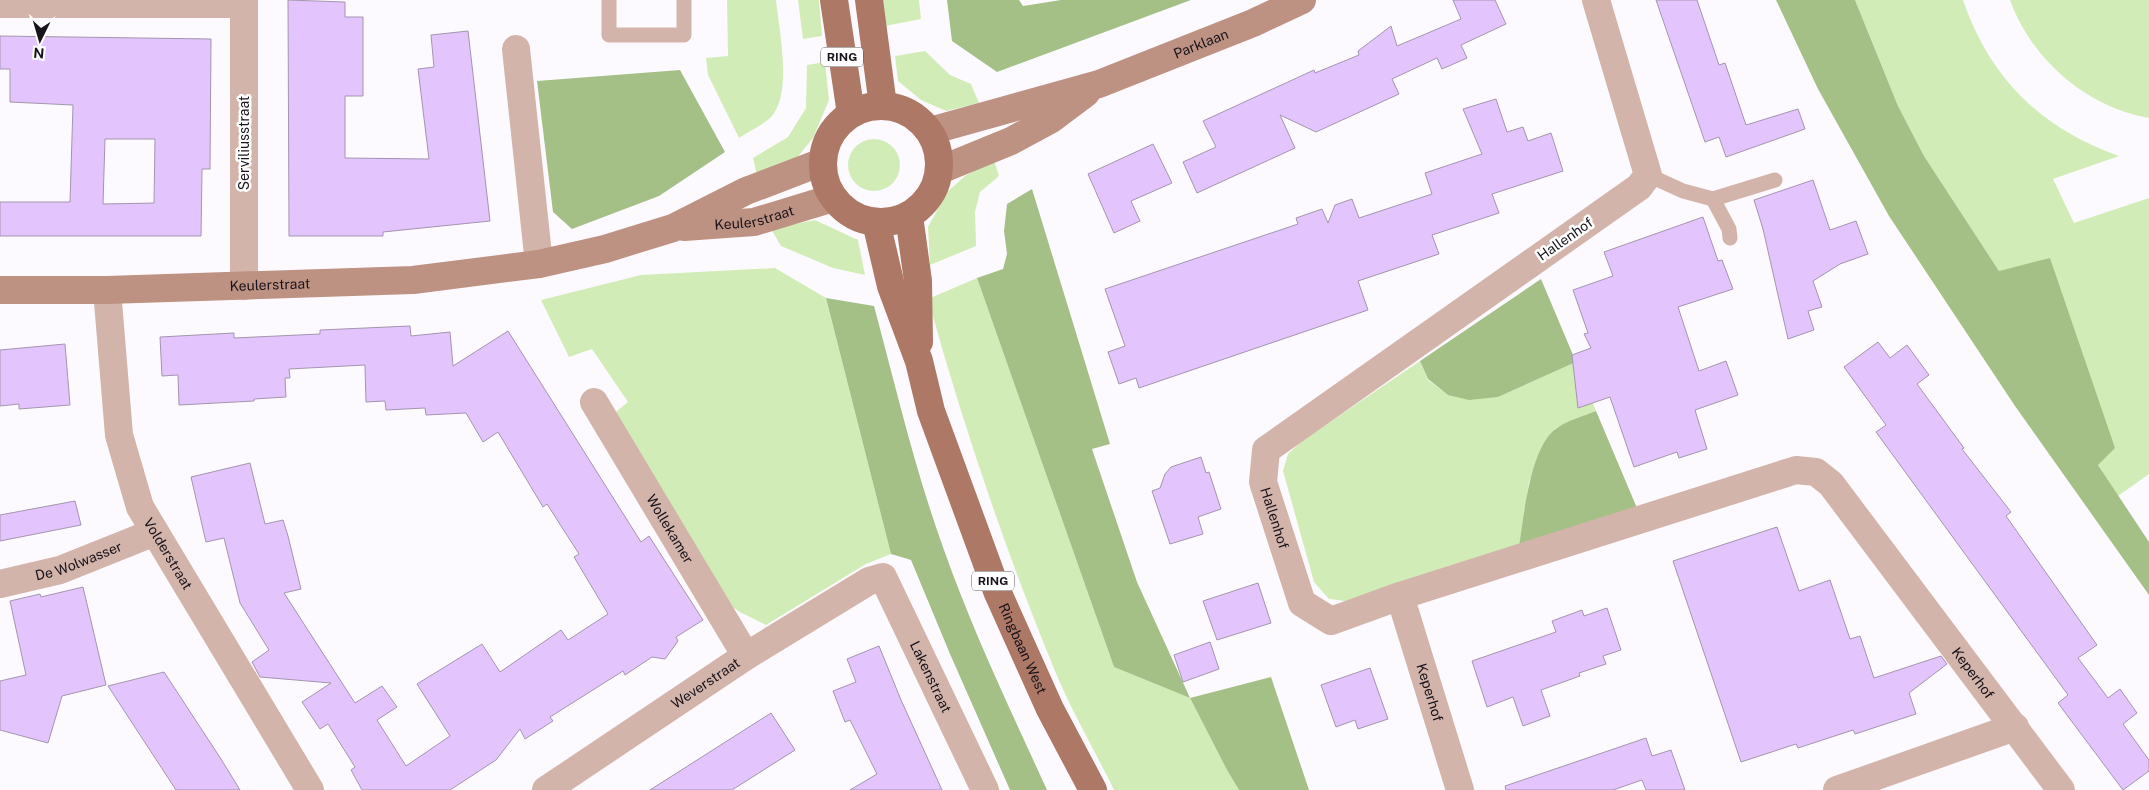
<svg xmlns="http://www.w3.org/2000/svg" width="2149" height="790" font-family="'Public Sans',sans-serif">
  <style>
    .green { fill: #d2ecb8 }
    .forest { fill: #a4c086 }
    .building { fill: #e4c4fd; stroke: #a395ae; fill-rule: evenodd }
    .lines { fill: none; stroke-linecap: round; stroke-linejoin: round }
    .lane { stroke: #d3b4aa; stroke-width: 15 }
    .street { stroke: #d3b4aa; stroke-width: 28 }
    .secondary { stroke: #be9282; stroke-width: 28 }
    .primary { stroke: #ad7866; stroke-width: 28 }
    .labels { text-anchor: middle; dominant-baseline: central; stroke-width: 5; stroke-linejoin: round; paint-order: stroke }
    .shield { fill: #fff; stroke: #5d5a60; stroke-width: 1 }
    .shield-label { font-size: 12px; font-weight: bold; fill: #18131c }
    .street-label { font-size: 14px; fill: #18131c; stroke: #fff }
  </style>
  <rect width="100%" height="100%" fill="#fdfaff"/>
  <g class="green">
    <path d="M727,0h49c3,29 17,94 -5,117 -8,8 -22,14 -32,21l-31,-63 -2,-17 22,-2z"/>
    <path d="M798,0h21l3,36 -19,3z"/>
    <path d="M881,0h38l2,19 -36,7z"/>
    <path d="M1855,0h108c27,78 77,128 156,156l-66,23 21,44 75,-25v276l-31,22 -20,-31 -48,-206 -51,12 -75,-115 -26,-50z"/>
    <path d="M2010,0h139v118c-62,-10 -118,-59 -139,-118z"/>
    <path d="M925,51l25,24 21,9 8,19 -33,8 -25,-11 -23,-19 -3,-25z"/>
    <path d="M825,62l4,38 -16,38 -17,21 -39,16 -4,-17 35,-21 18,-29 1,-43z"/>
    <circle cx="874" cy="165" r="26"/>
    <path d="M994,160l5,16 -19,16 -5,20 1,34 -46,19 -2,-38 19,-35 18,-16z"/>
    <path d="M815,220l43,20 7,35 -32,-7 -52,-22 -10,-17z"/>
    <path d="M775,268l51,30 65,256 -25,10 -100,61 -26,-13 -18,-12 -110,-185 16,-13 -36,-53 -23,8 -28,-57 100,-25z"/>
    <path d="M977,278l137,389 76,31 37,72 12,20h-125c-19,-39 -42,-78 -59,-119 -50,-121 -92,-246 -127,-372z"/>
    <path d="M1420,361l8,19 20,15 50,2 78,-35 20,49 -40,17 -27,54 -10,64 -174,55 -16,-2 -15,-17 -31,-111 5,-17 14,-13z"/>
  </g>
  <g class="forest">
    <path d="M947,0h72l4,6 38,-6h130l-194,72 -45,-31z"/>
    <path d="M1776,0h79l43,106 26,50 75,115 51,-13 65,190 -17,17 51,77v53l-134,-189 -126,-190 -71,-127z"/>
    <path d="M680,70l45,82 -66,44 -87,33 -19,-17 -16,-131z"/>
    <path d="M1032,189l78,255 -18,5 45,133 53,116 81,-21 38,113h-70l-12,-20 -37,-72 -76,-31 -137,-389 26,-9 4,-15 -3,-23 3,-27z"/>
    <path d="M1541,279l35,83 -78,35 -29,3 -21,-5 -20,-16 -8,-18z"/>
    <path d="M826,298l48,8c22,82 41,164 70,244 29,82 67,161 103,240h-37l-60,-136 -39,-94 -20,-6z"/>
    <path d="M1596,411l41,97 -118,38c5,-30 11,-100 38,-118 11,-8 27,-12 39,-17z"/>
  </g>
  <g class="building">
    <path d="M288,0l57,2v15h18v79h-18v62l84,1 -11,-90 16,-2 -3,-32 37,-4 22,190 -107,11v4h-94z"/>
    <path d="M1453,0h42l11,24 -45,21 6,13 -25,11 -5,-11 -45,21 7,15 -83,38 -36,-17 15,33 -98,45 -14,-31 33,-15 -13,-26 111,-51 1,3 44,-18 -1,-4 33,-25 6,20 64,-27z"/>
    <path d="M1656,0h41l22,65 6,-2 21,62 52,-16 7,20 -79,28 -7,-20 -14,5z"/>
    <path d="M0,36l211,3 -1,130h-8l-1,67h-201v-34h70l3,-97 -63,-3v-33h-10zM105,139h50l-1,64 -51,1z"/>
    <path d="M1496,99l11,33 16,-5 5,14 23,-8 12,38 -71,23 7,19 -67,22 7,19 -81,27 10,29 -229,78 -3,-10 -17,6 -11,-32 17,-6 -20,-57 193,-65 -2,-6 26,-9 6,14 7,-18 17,-6 7,19 73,-24 -7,-21 57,-19 -19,-45z"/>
    <path d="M1153,144l19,39 -41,18 9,20 -26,12 -26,-59z"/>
    <path d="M1813,180l17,50 26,-9 12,33 -28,10 -27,17 9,26 -14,4 6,19 -26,9 -25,-110 -9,-29z"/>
    <path d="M1703,217l15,44 4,-1 11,29 -55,18 21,64 27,-10 12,34 -43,15 12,39 -28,9 -2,-6 -43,15 -24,-70 -32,11 -6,-53 19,-7 -7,-14 4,-1 -15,-43 40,-14 -9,-24z"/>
    <path d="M410,326l1,10 39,-4 3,34 55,-35 133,211 8,-6 54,84 -27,17 2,4 -13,18 -13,-2 -27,18 -2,-4 -73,46 3,4 -28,18 -5,-10 -24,31 -46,30h-88l-11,-20 4,-3 -27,-43 -8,5 -18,-27 29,-19 -71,-6 -8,-15 17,-12 -29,-47 -16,-65 -18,4 -15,-65 59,-14 15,61 18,-4 5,16 13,53 -17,4 71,110 27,-17 15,21 -20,13 29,46 44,-30 -33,-52 65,-40 18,28 61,-42 7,10 40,-26 -34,-57 5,-3 -32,-50 -4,3 -45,-75 -15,10 -17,-29 -40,2 -1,-7 -39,2 -1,-9 -19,1 -1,-37 -76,4 1,9h-5l1,19 -32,2v2l-75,4 -1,-30 -16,1 -2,-39 74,-4v5l86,-4v-4z"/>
    <path d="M1878,342l12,16 17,-13 22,30 -12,9 47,64 -2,1 49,63 -5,4 91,129 -19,13 30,40 12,-9 17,24 -14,11 26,36v11l-26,19 -65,-87 10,-8 -192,-263 10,-7 -42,-58z"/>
    <path d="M65,344l5,61 -51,4v-5l-19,2v-56z"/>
    <path d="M1201,457l5,16 3,-1 12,37 -23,8 5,17 -33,10 -18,-53 8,-3 5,-14 6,-7z"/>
    <path d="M75,501l6,24 -81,16v-26z"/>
    <path d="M1777,527l22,64 31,-11 20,59 10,-3 14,42 67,-22 6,8 -38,29 7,21 -61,20 -2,-4 -55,18 -2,-4 -55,18 -68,-201z"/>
    <path d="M1258,583l13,40 -54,17 -14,-39z"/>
    <path d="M83,587l23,98 -44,11 -14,47 -48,-13v-49l26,-6 -16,-74 30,-7 1,3z"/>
    <path d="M1607,608l14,42 -18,6 3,8 -27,9 1,3 -39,14 9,26 -27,10 -10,-29 -26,10 -15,-46 84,-29 -4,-11 30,-11 2,6z"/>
    <path d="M1210,642l9,27 -36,13 -9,-27z"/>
    <path d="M879,646l22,54 41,90h-92l27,-16 -27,-54 -5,2 -12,-31 23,-9 -9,-23z"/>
    <path d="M1370,668l18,51 -30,10 -3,-9 -19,7 -15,-42z"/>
    <path d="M164,672l57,87 19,31h-64l-68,-104z"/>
    <path d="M771,713l24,37 -63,40h-82z"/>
    <path d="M1646,738l6,18 19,-6 14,40h-39l-4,-10 -29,10h-107l-1,-4z"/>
  </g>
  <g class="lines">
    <g class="lane">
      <path d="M609,0v35h75v-35"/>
      <path d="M1648,175l35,16 30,8 16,30 1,9"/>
      <path d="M1713,199l62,-19"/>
    </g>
    <g class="street">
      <path id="s1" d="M1596,0l52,175 -9,12 -373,263 -3,32 39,121 29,18 69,-25 396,-126 20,2 15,12 230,306"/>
      <path d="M0,4h244"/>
      <path d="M516,49l23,215"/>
      <path d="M244,286v-286"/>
      <path id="s2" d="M107,290l12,145 21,72 170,283"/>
      <path id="s3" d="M594,402l152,254"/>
      <path id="s4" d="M0,584l60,-14 95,-38"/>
      <path id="s5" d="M1400,596l60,194"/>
      <path id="s6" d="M546,790l200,-134 123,-75 14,-4 102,213"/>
      <path d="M1837,790l178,-63"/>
    </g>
    <g class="secondary">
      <path id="s7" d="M930,131l169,-47 154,-61 49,-23"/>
      <path d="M940,170l71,-29 39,-21 36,-27"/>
      <path id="s8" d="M684,227l70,-5 79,-24"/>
      <path id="s9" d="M0,290h107l306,-10 126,-16 66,-15 68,-21 73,-37 76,-29"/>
    </g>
    <g class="primary">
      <path d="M834,0l17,114"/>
      <path d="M869,0l14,106"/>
      <circle cx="881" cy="164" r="58"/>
      <path d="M909,216l9,65 1,61"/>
      <path id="s10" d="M876,222l15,64 28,75 12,50 66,180 53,118 43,81"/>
    </g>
  </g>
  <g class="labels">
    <g class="shield">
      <rect x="821" y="47.5" width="42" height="19" rx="4"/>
      <rect x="972" y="571.5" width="42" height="19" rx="4"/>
    </g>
    <g class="shield-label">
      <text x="842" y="57">RING</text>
      <text x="993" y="581">RING</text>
    </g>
    <g class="street-label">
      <text stroke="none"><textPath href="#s7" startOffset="285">Parklaan</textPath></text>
      <text transform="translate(244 143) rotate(-90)">Serviliusstraat</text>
      <text stroke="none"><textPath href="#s8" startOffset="71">Keulerstraat</textPath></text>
      <text transform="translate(1565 239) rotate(-35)">Hallenhof</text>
      <text stroke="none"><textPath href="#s9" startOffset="270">Keulerstraat</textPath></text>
      <text stroke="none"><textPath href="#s1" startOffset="724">Hallenhof</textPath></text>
      <text stroke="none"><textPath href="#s3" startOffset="148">Wollekamer</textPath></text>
      <text stroke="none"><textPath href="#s2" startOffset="275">Volderstraat</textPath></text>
      <text stroke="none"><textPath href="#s4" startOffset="82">De Wolwasser</textPath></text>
      <text stroke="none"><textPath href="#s10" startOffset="452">Ringbaan West</textPath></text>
      <text stroke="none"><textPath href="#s1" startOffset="1612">Keperhof</textPath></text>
      <text stroke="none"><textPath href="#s6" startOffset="510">Lakenstraat</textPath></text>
      <text stroke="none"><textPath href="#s6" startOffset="192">Weverstraat</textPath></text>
      <text stroke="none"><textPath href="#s5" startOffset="101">Keperhof</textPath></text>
    </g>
  </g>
  <g transform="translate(40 40) rotate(185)" stroke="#ffffff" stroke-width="4" paint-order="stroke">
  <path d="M0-4L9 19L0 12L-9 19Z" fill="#18131c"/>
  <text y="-8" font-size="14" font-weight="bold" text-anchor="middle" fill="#18131c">N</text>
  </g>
</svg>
